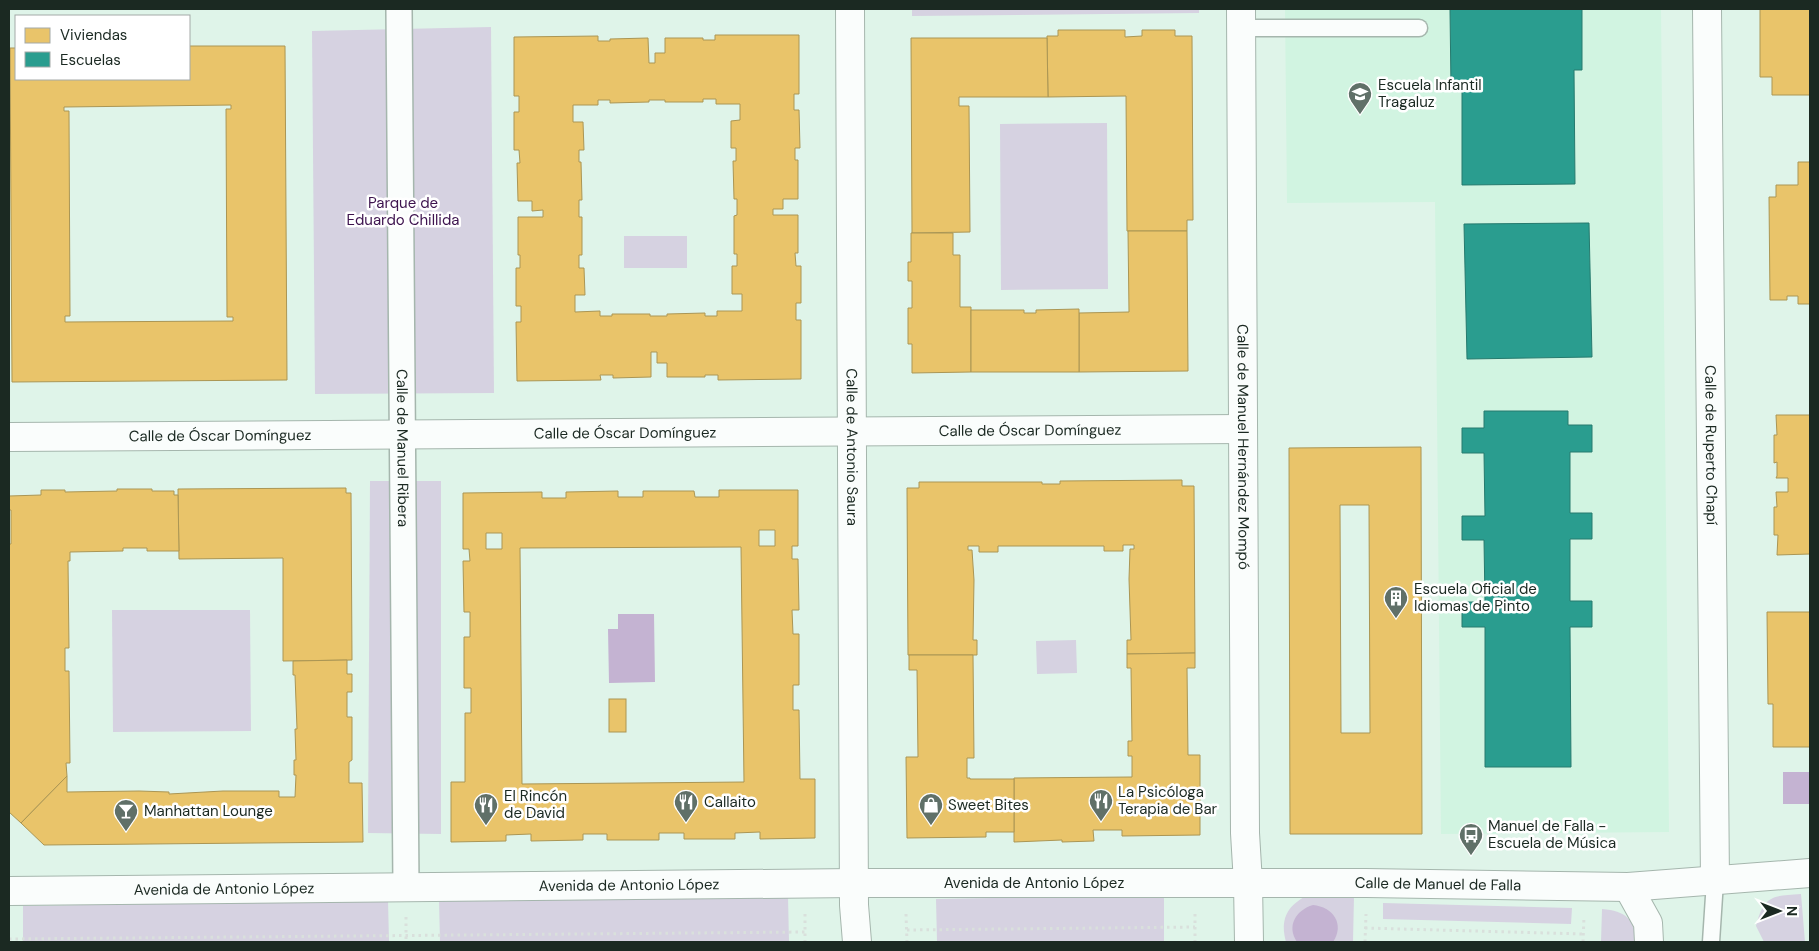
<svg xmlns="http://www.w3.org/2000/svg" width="1819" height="951" font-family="'DM Sans',sans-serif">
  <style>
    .built { fill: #d1f4e1 }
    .green { fill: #d6d2e1 }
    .water { fill: #c4b3d2 }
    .homes { fill: #e9c46a; stroke: #ab9654; fill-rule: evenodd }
    .schools { fill: #2a9d8f; stroke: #267a6e }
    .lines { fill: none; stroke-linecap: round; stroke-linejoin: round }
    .service-casing { stroke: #a5b6ad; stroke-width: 19 }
    .pedestrian-casing { stroke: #a5b6ad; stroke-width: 28 }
    .minor-casing { stroke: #a5b6ad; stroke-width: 30 }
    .tertiary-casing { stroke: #a5b6ad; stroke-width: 30 }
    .path { stroke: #d9e0dc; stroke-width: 3; stroke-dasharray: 2.5 4; stroke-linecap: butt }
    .service { stroke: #fafdfc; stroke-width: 16 }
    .pedestrian { stroke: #fafdfc; stroke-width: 25 }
    .minor { stroke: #fafdfc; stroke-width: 28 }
    .tertiary { stroke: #fafdfc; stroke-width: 28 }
    .labels { text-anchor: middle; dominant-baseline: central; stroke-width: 5; stroke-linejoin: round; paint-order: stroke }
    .poi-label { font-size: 15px; fill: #1b2922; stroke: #fff; text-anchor: start }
    .park-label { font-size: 15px; fill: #3d134e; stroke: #fff }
    .street-label { font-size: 15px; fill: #1b2922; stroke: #fff }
  </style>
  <rect width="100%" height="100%" fill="#dff4e9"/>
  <path class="built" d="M1285,9h376l8,823 -228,2 -6,-632 -148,1z"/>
  <g class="green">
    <path d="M912,9h287v4l-287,3z"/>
    <path d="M491,27l3,366 -179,1 -3,-363z"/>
    <path d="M1107,123l1,166 -107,1 -1,-166z"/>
    <rect x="624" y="236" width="63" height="32"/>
    <path d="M370,481h71v353l-73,-1z"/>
    <path d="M112,610h138l1,121 -138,1z"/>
    <path d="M1076,640l1,33 -40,1 -1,-33z"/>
    <path d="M1801,894l4,48h-41l-8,-16c8,-31 16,-30 45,-32z"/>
    <path d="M1164,895v47h-227l-1,-43z"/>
    <path d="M788,896l1,46h-349l-1,-42z"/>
    <path d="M1306,896h48l-1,46h-67c-6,-22 0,-35 20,-46z"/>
    <path d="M388,900l1,42h-366v-36z"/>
    <path d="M1383,903l189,5 -1,16 -188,-5z"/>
    <path d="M1602,909c24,2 32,10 35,33h-36z"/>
  </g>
  <g class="water">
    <path d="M618,614h36l1,68 -46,1 -1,-54h10z"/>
    <rect x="1783" y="772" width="27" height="32"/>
    <path d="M1313,905c20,2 32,19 20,37h-36c-11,-16 -1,-32 16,-37z"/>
  </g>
  <g class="homes">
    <path d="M1760,9h50v86h-38v-18h-12z"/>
    <path d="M1058,30h67v7l17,-1v-6h33v6h17l1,184h-6v11h-60l-1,-135 -78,1 -1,-61h11z"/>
    <path d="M715,35h84v59h-5v16h5l1,38h-5v12h3v39h-15v10h-10v6h25v38h-3l1,13h5v37h-5v17h5v59l-83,1v-5h-13v2h-38v-14h-10v-11h-6v25l-38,1v-3h-13l1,5 -84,1 -1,-59h5v-16h-5v-38h4v-13h-2v-38h25v-7l-11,1v-10h-14l-1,-38h3l-1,-13h-5v-38h5v-16h-5v-59l84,-1v5h12v-2l38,-1 1,25h6v-10h10v-15h38v2h12zM703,99h13v5h24v16l-9,1v27h5v13h-3l1,38h3v16l-3,1v38h3v12h-5v28h10v17h-25v5h-12v-3l-38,1v2h-17v-2h-38v2h-12v-5l-25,1v-17h10l-1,-27h-5v-13h3v-38h-3v-17h3l-1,-38h-2v-12h5l-1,-28h-10v-17h25v-5h12v3l39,-1v-2h16v2h38z"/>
    <path d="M911,38h136l1,59h-89v9h10l1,126 -58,1z"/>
    <path d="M189,46h96l2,334 -275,2 -2,-334h6v31h173zM231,105v4h-5l1,208h6v4l-168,1v-6h5l-1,-205h-5v-4z"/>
    <path d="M1798,162h12v142h-12v-8h-11v4h-17l-1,-103h7v-12h22z"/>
    <path d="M1128,231h59l1,140 -109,1v-59l50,-1z"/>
    <path d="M911,233h42v22h7v52h11v65l-59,1v-29h-4v-36h4v-27h-4v-19h3z"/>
    <path d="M1079,309v63h-108v-62h53v3h12v-3z"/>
    <path d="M1776,415h34v139l-33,1 1,-20h-4v-28h3l-1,-15h12v-14h-12l1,-2v-14l-3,1v-28h3z"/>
    <path d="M1421,447l1,387h-132l-1,-386zM1340,505h29l1,228h-29z"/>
    <path d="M1182,480v6h12l1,167 -68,1v-14h4l-2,-61 1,-30h4v-4h-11v6h-19v-5h-106v6h-19v-6h-11v4h4l2,30 -1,60h4v15h-69l-1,-167h12v-6h123v2h18v-3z"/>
    <path d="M346,488v5h5l1,167 -69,1v-103l-104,1 -1,-70z"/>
    <path d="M117,489h35v2h22v4h4l1,56h-32v-3h-24v3l-53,1v9h-2l1,87h-4v23h4l1,92h-4l1,13 -46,47 -12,-11v-268h2v-34h-2v-14l32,-1v-5h24v2l52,-1z"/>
    <path d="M719,490h79v56h-6v13h6l1,51h-7l1,24h6v51h-6v25h6l1,69h15v59l-55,1v-7l-25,1v6h-51v-6h-25v7h-52v-6h-24v6l-52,1v-7l-25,1v6l-55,1v-60h14v-69h6v-25h-7v-51h6v-25h-6l-1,-51h7l-1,-12h-6v-56l79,-1v6h24v-6l52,-1v6h25v-6h51l1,6h24zM759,530h16v16h-16zM486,533h16v16h-16zM741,547l3,235 -222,2 -2,-236z"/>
    <path d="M1767,612h43v135h-37v-43h-5z"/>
    <path d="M1195,653v15h-8l1,87h12v80l-78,1v-6h-29l1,11 -32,1v-2l-48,2v-64l118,-1v-21h-4v-15h4l-1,-73h-4v-14z"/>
    <path d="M909,655h64l1,103h-7v20h3v1h44v53h-28v5l-79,1 -1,-81h12l-1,-87h-8z"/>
    <path d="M347,660v14h5v18h-5v25h5v43l-3,2v21h13l1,59 -319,3 -23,-22 46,-47v16l72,-1 30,1v2l54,-3h56v6h16l1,-22h-2v-15h2l-1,-31h2l-2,-54h-2v-14z"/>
    <rect x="609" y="699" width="17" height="33"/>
  </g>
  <g class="schools">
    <path d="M1450,9h132v61h-8l1,114 -113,1v-97h-11z"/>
    <path d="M1589,223l3,134 -125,2 -3,-135z"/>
    <path d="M1484,411h84v14h24v27h-22v61h22v26h-22v62h22v26h-22l1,140h-86v-140h-23v-25h23l-1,-62h-22v-24h23l-1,-63h-22v-25h22z"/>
  </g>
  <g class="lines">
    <g class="service-casing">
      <g id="service">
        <path d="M1241,28h178"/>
        <path d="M1711,942l4,-61"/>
      </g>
    </g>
    <g class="pedestrian-casing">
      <g id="pedestrian">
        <path id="s1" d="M399,9l7,878"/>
      </g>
    </g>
    <g class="minor-casing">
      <g id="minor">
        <path id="s2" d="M850,9l4,896 3,37"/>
        <path id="s3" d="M1241,9l4,824 3,50 1,59"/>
        <path id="s4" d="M1707,9l8,872"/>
        <path id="s5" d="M9,437l1233,-8"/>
      </g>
    </g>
    <g class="tertiary-casing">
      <g id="tertiary">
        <path d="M1628,887l20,36 1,19"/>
        <path id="s6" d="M9,891l846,-8h511l262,4 182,-14"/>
      </g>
    </g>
    <g class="path">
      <path d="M805,914v28"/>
      <path d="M906,914l1,28"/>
      <path d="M1195,914v28"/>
      <path d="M406,917v25"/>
      <path d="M1365,928l218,6"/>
      <path d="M907,930l288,-3"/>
      <path d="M9,939l796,-7"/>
      <path d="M1365,942l1,-28"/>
      <path d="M1583,942l1,-25"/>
    </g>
    <use href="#service" class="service"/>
    <use href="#pedestrian" class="pedestrian"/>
    <use href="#minor" class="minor"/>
    <use href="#tertiary" class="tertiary"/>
  </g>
  <defs>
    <g id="school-pin" transform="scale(1.25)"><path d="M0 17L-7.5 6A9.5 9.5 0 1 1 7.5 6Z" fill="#607068" stroke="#fff"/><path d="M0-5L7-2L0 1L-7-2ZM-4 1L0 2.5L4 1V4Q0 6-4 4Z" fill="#fff"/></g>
    <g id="building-pin" transform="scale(1.25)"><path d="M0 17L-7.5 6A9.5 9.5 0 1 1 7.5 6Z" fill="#607068" stroke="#fff"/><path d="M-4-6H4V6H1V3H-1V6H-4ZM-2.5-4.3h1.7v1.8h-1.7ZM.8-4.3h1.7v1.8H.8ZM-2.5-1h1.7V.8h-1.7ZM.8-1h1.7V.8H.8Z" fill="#fff"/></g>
    <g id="restaurant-pin" transform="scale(1.25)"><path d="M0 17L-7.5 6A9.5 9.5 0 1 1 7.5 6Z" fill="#607068" stroke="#fff"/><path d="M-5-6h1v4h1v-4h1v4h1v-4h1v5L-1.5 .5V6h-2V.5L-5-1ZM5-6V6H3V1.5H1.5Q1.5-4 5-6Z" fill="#fff"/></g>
    <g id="shop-pin" transform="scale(1.25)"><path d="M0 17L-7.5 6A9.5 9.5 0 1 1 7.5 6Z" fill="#607068" stroke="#fff"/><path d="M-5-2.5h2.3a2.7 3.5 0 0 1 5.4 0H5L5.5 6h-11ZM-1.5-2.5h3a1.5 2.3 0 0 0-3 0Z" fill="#fff"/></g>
    <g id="bar-pin" transform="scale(1.25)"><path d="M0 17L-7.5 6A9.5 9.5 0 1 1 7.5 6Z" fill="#607068" stroke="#fff"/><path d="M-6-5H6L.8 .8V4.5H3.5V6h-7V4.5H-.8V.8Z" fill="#fff"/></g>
    <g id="bus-pin" transform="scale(1.25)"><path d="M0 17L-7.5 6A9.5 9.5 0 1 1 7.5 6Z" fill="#607068" stroke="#fff"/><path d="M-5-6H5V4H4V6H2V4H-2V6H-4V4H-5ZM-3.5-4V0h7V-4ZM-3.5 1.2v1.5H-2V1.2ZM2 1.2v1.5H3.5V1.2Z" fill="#fff"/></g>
  </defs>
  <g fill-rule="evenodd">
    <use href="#school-pin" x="1360" y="94"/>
    <use href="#building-pin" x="1396" y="598"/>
    <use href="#restaurant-pin" x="1101" y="801"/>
    <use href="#restaurant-pin" x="686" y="802"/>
    <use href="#restaurant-pin" x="486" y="805"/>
    <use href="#shop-pin" x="931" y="805"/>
    <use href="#bar-pin" x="126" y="811"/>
    <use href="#bus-pin" x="1471" y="835"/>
  </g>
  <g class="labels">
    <g class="poi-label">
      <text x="1378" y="85">Escuela Infantil<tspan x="1378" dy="17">Tragaluz</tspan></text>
      <text x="1414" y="589">Escuela Oficial de<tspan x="1414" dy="17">Idiomas de Pinto</tspan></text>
      <text x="1118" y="792">La Psicóloga<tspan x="1118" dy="17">Terapia de Bar</tspan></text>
      <text x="504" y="796">El Rincón<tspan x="504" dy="17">de David</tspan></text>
      <text x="704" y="802">Callaito</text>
      <text x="948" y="805">Sweet Bites</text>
      <text x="144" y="811">Manhattan Lounge</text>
      <text x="1488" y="826">Manuel de Falla -<tspan x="1488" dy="17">Escuela de Música</tspan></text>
    </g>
    <g class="park-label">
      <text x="403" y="203">Parque de<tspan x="403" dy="17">Eduardo Chillida</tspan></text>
    </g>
    <g class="street-label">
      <text stroke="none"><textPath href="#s5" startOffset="1021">Calle de Óscar Domínguez</textPath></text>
      <text stroke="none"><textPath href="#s5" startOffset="616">Calle de Óscar Domínguez</textPath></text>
      <text stroke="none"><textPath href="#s5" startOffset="211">Calle de Óscar Domínguez</textPath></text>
      <text stroke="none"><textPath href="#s4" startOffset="436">Calle de Ruperto Chapí</textPath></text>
      <text stroke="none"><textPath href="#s2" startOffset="438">Calle de Antonio Saura</textPath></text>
      <text stroke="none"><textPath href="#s3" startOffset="438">Calle de Manuel Hernández Mompó</textPath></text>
      <text stroke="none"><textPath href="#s1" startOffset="439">Calle de Manuel Ribera</textPath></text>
      <text stroke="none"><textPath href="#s6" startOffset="1025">Avenida de Antonio López</textPath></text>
      <text stroke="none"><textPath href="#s6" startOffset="1429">Calle de Manuel de Falla</textPath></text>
      <text stroke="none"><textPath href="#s6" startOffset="620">Avenida de Antonio López</textPath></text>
      <text stroke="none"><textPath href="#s6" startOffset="215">Avenida de Antonio López</textPath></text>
    </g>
  </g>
  <rect width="1819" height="951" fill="none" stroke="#1b2922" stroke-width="20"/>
  <rect x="15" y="15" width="175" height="65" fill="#ffffff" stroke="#a4a9a7"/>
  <rect x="25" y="28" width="25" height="15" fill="#e9c46a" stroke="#a4a9a7"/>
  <text x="60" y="40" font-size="15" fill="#1b2922">Viviendas</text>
  <rect x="25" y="52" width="25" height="15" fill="#2a9d8f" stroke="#a4a9a7"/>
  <text x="60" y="65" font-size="15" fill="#1b2922">Escuelas</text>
  <g transform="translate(1779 911) rotate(90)" stroke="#ffffff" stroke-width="4" paint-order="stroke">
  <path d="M0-4L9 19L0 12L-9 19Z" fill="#1b2922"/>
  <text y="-8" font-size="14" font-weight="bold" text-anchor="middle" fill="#1b2922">N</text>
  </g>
</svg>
